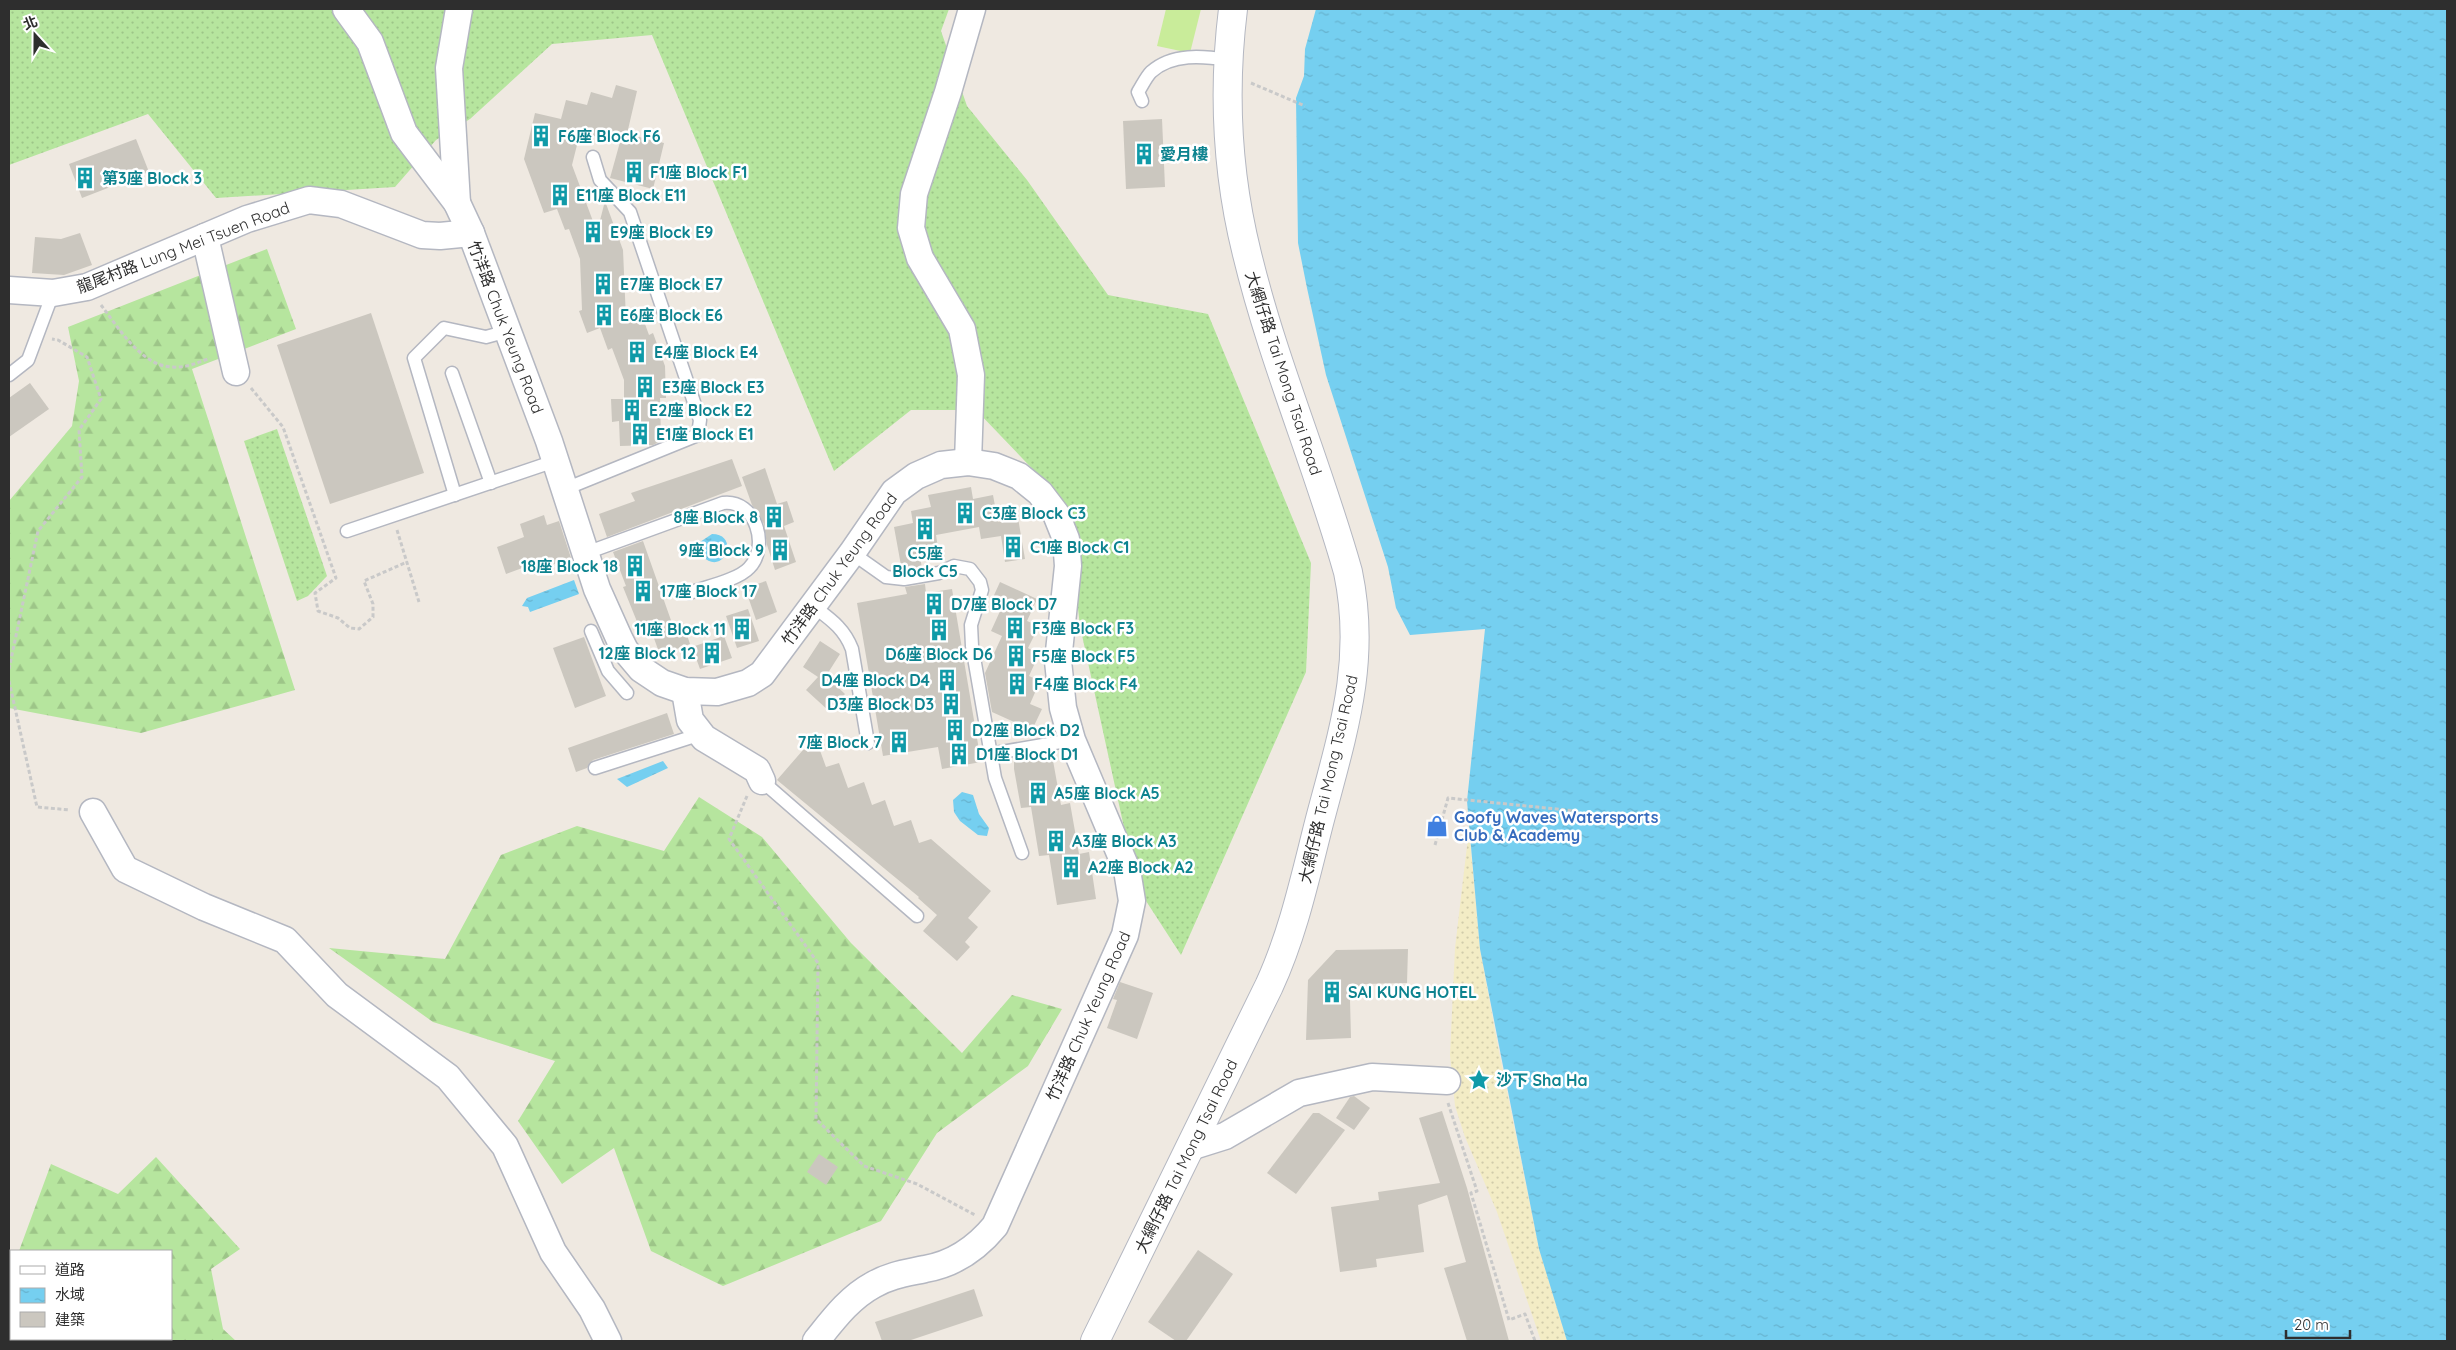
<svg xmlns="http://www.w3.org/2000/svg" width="2456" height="1350" font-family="Quicksand,'Noto Sans TC',sans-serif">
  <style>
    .grass { fill: url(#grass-dots) }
    .forest { fill: url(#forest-firs) }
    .sand { fill: url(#sand-dots) }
    .pitch { fill: #c9ec9a }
    .water { fill: url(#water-ripples) }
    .building { fill: #cbc7bf }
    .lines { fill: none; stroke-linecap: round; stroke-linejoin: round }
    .service-casing { stroke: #b4b7c1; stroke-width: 15 }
    .minor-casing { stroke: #b4b7c1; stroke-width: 29 }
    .secondary-casing { stroke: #b4b7c1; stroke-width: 30 }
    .path { stroke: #c9c9c9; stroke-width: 3; stroke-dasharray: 4 2.5; stroke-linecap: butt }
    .service { stroke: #fff; stroke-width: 12 }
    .minor { stroke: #fff; stroke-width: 26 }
    .secondary { stroke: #fff; stroke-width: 28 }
    .labels { text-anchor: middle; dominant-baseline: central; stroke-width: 5; stroke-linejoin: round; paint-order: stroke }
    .culture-label { font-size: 16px; font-weight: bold; fill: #0d838f; stroke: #fff; text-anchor: start }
    .street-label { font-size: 16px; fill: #2e2e2e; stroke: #fff }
    .shop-label { font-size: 16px; font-weight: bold; fill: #366cbe; stroke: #fff; text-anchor: start }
  </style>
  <defs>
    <pattern id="grass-dots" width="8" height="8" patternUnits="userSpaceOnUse" patternTransform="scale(1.25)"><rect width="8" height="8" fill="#b6e59e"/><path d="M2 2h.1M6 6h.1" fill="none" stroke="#9dc588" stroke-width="1.8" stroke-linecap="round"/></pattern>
    <pattern id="forest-firs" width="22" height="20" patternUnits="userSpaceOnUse" patternTransform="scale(1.25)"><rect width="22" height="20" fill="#b6e59e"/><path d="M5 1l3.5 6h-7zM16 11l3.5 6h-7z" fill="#9dc588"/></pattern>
    <pattern id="sand-dots" width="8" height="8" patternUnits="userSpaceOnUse" patternTransform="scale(1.25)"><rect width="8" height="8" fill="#f3ecc5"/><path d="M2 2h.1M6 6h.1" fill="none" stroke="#d1cbaa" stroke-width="1.8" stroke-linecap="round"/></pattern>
    <pattern id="water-ripples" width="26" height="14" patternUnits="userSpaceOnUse" patternTransform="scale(1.25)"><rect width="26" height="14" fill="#75cff0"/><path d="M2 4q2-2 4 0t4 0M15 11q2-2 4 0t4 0" fill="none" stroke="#66b2ce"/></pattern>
  </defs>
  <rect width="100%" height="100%" fill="#efe9e1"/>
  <g class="grass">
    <path d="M9,9h940l-8,22 26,75 60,74 81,115 100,19 103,249 -5,109 -125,283 -44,-68 -57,-261 -14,-122 -90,-94h-65l-77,61 -182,-436 -100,9 -82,75 -34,21 -41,47 -179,11 -68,-84 -139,51z"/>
    <path d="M277,429l50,147 -19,20 -11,5 -53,-160z"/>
  </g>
  <g class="forest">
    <path d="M267,249l29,80 -104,40 103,321 -154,43 -132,-25v-207l63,-75 7,-45 -11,-54z"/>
    <path d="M699,797l63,40 89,106 111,110 50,-58 50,14 -34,57 -91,67 -56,88 -158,65 -72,-35 -37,-103 -52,36 -44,-63 37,-60 -122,-39 -104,-74 116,11 56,-104 76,-29 87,25z"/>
    <path d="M156,1157l84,92 -29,20 12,60 13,12h-224l-1,-2h160v-88h-152l32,-87 67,30z"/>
  </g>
  <path class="sand" d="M1469,829l11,120 19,103 40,197 28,92h-26l-44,-129 -32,-75 -10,-31 -5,-51 5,-107z"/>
  <path class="pitch" d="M1166,9h35l-11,44 -33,-7z"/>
  <g class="water">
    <path d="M1316,9h1131v1332h-880l-28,-92 -59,-300 -13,-148 18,-172 -75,6 -14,-27 -8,-41 -62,-192 -19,-87 -9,-45 -2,-145 8,-22 1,-27z"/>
    <path d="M712,534c29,0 12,44 -10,22l-7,3 -8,-3 -2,-8 4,-6h11z"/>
    <path d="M574,580l5,14 -49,18 -2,-5 -6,-1 5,-8z"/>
    <path d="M663,761l5,7 -41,19 -10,-8z"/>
    <path d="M962,792l11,3 6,19 10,14 -2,8 -9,-1 -18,-14 -6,-9 -1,-12z"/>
  </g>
  <g class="building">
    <path d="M616,85l21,6 -10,43 37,9 -11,46 -43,-11 10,-36 -40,-9 -8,32 25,67 8,-31 18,49 3,69 15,-6 8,22 4,-2 12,33 1,32h-6l1,43 -8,4 -33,1 -1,-25 -7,1 -1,-23h13v-19l-12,-32 -4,2 -8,-22 -13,5 -8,-22 3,-1 -2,-51 -11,-30 -4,1 -8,-21 -13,4 -20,-54 11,-46 26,6 5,-19 21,5 4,-13 21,6z"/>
    <path d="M1162,119l3,68 -39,2 -3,-68z"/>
    <path d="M136,139l13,33 -67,26 -13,-34z"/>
    <path d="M80,233l12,32 -28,10 -32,-2 3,-36 26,2z"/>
    <path d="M371,313l53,160 -94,31 -53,-159z"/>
    <path d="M30,383l19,26 -40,28v-39z"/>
    <path d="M732,459l10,27 -135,51 -8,-23 36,-13 -4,-8z"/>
    <path d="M765,468l12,36 10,-3 7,21 -10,4 12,36 -21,8 -8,-25 -3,-21 -12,-19 -10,-28z"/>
    <path d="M971,487l2,12 20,-4 5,27 20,-4 7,41 -20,3 -4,-26 -20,3 -2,-12 -43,8 2,13 -19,3 3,17 -20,3 -8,-44 19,-4 -2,-12 20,-4 -3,-12z"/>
    <path d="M544,515l3,10 12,-4 12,37 -25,9 -2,-7 -38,14 -9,-27 27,-10 -4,-13z"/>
    <path d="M643,541l30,85 10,-3 7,21 -30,11 -9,-25 -9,4 -19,-47 3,-1 -13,-34z"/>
    <path d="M766,581l11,31 -21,8 -11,-32z"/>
    <path d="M1000,582l37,17 -10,22 12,5 -11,22 11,6 -10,22 11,5 -10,23 12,5 -10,21 -40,-18 -7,-39 17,-37 -11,-5 10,-22 -11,-5z"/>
    <path d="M925,584l1,9 26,-4 29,173 -39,7 -4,-22 -55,9 -26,-153 50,-9 -2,-7z"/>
    <path d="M748,609l11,32 -22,7 -11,-32z"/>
    <path d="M724,636l8,22 -32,11 -8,-22z"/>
    <path d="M584,637l22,59 -31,12 -22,-60z"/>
    <path d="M820,641l20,13 -14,22 19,18 -16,17 -23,-21 12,-13 -15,-10z"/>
    <path d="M667,713l7,21 -81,26 -6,8 -11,4 -8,-24z"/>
    <path d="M818,745l8,22 13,-4 9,25 16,-6 8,23 13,-5 9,26 17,-6 8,23 12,-4 60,52 -23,27 10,9 -13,15 5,5 -13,14 -34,-30 14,-16 -19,-17 1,-1 -142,-117 26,-30z"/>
    <path d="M1052,755l9,50 9,-2 9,51 10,-2 7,47 -39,6 -8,-50 -10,1 -8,-49 -10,1 -7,-39v-8z"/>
    <path d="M1408,949l-1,34 -43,1 -14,16 1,38 -45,2 2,-60 28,-30z"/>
    <path d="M1120,982l33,11 -16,46 -30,-11 10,-28 -4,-1z"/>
    <path d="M1354,1096l16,12 -16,22 -18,-12 14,-21z"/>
    <path d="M1442,1111l25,77 42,153h-42l-23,-73 22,-6 -19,-67 -29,10 6,47 -48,7 1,8 -37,5 -9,-65 48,-7 -1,-8 62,-9 -21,-65z"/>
    <path d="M1313,1113h6l26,17 -49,64 -29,-21z"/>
    <path d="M819,1154l19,13 -12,18 -19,-13z"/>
    <path d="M1198,1250l35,24 -47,67h-10l-28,-19z"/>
    <path d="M974,1289l9,27 -75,25h-26l-7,-19z"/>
  </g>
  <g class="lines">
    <g class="service-casing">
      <g id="service">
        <path d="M1142,101l-4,-9c4,-6 8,-15 13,-20 21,-19 52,-16 77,-12"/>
        <path d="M452,373l39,110"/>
        <path d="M9,375l19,-15 25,-67"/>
        <path d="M565,489l133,-54 2,-15 -70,-208 -30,-32 -7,-23"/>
        <path d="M455,495l-41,-137 30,-30 42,9 22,-6"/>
        <path d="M347,531l208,-70"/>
        <path d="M586,553l137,-50c33,-4 47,44 26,65 -11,12 -44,19 -60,25"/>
        <path d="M852,553l34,24 18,2 35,-6 15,-7 16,3 10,13 2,8 -11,35 1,21 23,132 27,75"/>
        <path d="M813,606c17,13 31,22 39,43l16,94"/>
        <path d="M591,631l17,40 19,22"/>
        <path d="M990,754l82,-14"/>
        <path d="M595,768l106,-34"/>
        <path d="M762,781l155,135"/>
      </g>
    </g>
    <g class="minor-casing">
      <g id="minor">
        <path d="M346,9l24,33 34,91 53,70 14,30 78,208 48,148 22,49 6,12 16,19 21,14 23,8 32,1 31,-9 14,-9 90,-121 42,-61 22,-16 25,-11 27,-3 26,4 25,10 21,17 16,21 10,25 2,27 -10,95 5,47 9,32 55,130 5,31 -7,34 -130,291c-19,23 -41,38 -70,43 -18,4 -35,6 -52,16 -24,13 -40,35 -57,56"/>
        <path d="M457,203l-8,-135 10,-59"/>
        <path d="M205,237l31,135"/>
        <path d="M9,290l44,3 34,-6 160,-68 62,-19 32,4 81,31 18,1 31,-3"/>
        <path d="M968,462l3,-87 -9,-46 -42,-71 -9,-30 3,-34 34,-102 24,-83"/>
        <path d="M685,691l5,29 14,18 53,32 5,11"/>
        <path d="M93,812l32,57 79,38 81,33 52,55 111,82 57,69 48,106 39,57 16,32"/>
        <path d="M1190,1147l35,-11 74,-43 73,-16 75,4"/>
      </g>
    </g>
    <g class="secondary-casing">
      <path id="secondary" d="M1095,1341l174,-355c24,-52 36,-108 50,-163 23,-88 48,-160 29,-251 -30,-107 -75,-210 -101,-318 -20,-80 -24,-164 -14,-245"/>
    </g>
    <g class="path">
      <path d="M1251,83l54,23"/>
      <path d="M101,305c17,22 40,61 71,62 14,1 25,-4 38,-9"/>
      <path d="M251,388l32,39 53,151 -21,15 3,18 20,7 12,10 9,1 14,-12v-13l-9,-23 43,-19"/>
      <path d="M397,530l22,72"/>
      <path d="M9,669l29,-138 44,-54 -3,-47 22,-31 -14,-42 -29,-17 -6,-1"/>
      <path d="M9,681l28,126 33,3"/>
      <path d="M747,796l-18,43 89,124 -2,156 48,47 53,18 58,31"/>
      <path d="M1435,845l13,-47 128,13"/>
      <path d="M1448,1103l29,88 -6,2 38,127 16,-6 10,27"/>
    </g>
    <use href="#service" class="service"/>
    <use href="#minor" class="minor"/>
    <use href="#secondary" class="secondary"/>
  </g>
  <defs>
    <g id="building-bare" transform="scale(1.725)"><path d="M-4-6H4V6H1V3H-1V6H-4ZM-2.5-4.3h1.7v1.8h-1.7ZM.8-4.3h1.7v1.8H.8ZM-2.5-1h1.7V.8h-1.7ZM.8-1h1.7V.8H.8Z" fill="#0f9aa8" stroke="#fff" stroke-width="2.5" paint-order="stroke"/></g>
    <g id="shop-bare" transform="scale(1.725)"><path d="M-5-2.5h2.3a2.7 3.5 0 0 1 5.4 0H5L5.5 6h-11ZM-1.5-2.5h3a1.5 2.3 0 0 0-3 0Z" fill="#3f7fe0" stroke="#fff" stroke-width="2.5" paint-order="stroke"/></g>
    <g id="sight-bare" transform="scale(1.725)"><path d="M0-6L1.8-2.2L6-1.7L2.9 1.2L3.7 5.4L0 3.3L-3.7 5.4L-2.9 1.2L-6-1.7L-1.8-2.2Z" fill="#0f9aa8" stroke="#fff" stroke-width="2.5" paint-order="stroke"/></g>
  </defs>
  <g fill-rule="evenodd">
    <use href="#building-bare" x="541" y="136"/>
    <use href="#building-bare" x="1144" y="154"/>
    <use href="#building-bare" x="634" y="172"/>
    <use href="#building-bare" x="85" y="178"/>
    <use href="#building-bare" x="560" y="195"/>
    <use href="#building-bare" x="593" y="232"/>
    <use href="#building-bare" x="603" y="284"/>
    <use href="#building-bare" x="604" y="315"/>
    <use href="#building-bare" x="637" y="352"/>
    <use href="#building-bare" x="645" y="387"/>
    <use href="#building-bare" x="632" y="410"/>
    <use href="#building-bare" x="640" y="434"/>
    <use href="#building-bare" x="965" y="513"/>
    <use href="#building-bare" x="774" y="517"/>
    <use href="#building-bare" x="925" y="529"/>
    <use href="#building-bare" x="1013" y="547"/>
    <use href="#building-bare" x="780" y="550"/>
    <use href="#building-bare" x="635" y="566"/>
    <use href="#building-bare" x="643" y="591"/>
    <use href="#building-bare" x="934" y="604"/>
    <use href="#building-bare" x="1015" y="628"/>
    <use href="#building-bare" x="742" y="629"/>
    <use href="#building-bare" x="939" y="630"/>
    <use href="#building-bare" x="712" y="653"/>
    <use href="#building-bare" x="1016" y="656"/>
    <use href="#building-bare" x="947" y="680"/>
    <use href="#building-bare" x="1017" y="684"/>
    <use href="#building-bare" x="951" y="704"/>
    <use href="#building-bare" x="955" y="730"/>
    <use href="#building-bare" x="899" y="742"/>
    <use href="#building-bare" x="959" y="754"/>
    <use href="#building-bare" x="1038" y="793"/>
    <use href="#shop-bare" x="1437" y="826"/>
    <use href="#building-bare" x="1056" y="841"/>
    <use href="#building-bare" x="1071" y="867"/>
    <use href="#building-bare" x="1332" y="992"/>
    <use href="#sight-bare" x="1479" y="1080"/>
  </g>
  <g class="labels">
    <g class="culture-label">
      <text x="558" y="136">F6座 Block F6</text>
      <text x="1160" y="154">愛月樓</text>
      <text x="650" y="172">F1座 Block F1</text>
      <text x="102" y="178">第3座 Block 3</text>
      <text x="576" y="195">E11座 Block E11</text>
      <text x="610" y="232">E9座 Block E9</text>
      <text x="620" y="284">E7座 Block E7</text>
      <text x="620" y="315">E6座 Block E6</text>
      <text x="654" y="352">E4座 Block E4</text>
      <text x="662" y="387">E3座 Block E3</text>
      <text x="649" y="410">E2座 Block E2</text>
      <text x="656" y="434">E1座 Block E1</text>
      <text x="982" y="513">C3座 Block C3</text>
      <text x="758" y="517" text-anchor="end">8座 Block 8</text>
      <text x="1030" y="547">C1座 Block C1</text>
      <text x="764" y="550" text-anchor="end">9座 Block 9</text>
      <text x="925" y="553" text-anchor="middle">C5座<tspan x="925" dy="18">Block C5</tspan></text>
      <text x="618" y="566" text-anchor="end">18座 Block 18</text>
      <text x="660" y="591">17座 Block 17</text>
      <text x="951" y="604">D7座 Block D7</text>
      <text x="1032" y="628">F3座 Block F3</text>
      <text x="726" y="629" text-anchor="end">11座 Block 11</text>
      <text x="696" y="653" text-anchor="end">12座 Block 12</text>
      <text x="939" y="654" text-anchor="middle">D6座 Block D6</text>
      <text x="1032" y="656">F5座 Block F5</text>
      <text x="930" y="680" text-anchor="end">D4座 Block D4</text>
      <text x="1034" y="684">F4座 Block F4</text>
      <text x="934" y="704" text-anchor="end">D3座 Block D3</text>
      <text x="972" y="730">D2座 Block D2</text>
      <text x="882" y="742" text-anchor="end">7座 Block 7</text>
      <text x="976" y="754">D1座 Block D1</text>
      <text x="1054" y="793">A5座 Block A5</text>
      <text x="1072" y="841">A3座 Block A3</text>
      <text x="1088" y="867">A2座 Block A2</text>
      <text x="1348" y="992">SAI KUNG HOTEL</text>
      <text x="1496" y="1080">沙下 Sha Ha</text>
    </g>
    <g class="street-label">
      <text transform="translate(183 247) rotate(-21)">龍尾村路 Lung Mei Tsuen Road</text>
      <text transform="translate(506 327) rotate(69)">竹洋路 Chuk Yeung Road</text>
      <text transform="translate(1284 373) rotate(72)">大網仔路 Tai Mong Tsai Road</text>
      <text transform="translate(839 569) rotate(-54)">竹洋路 Chuk Yeung Road</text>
      <text transform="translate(1328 779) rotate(-77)">大網仔路 Tai Mong Tsai Road</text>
      <text transform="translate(1088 1016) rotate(-66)">竹洋路 Chuk Yeung Road</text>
      <text transform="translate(1186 1156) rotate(-64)">大網仔路 Tai Mong Tsai Road</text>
    </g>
    <g class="shop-label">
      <text x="1454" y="817">Goofy Waves Watersports<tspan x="1454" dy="18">Club &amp; Academy</tspan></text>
    </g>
  </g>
  <rect width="2456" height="1350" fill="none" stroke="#2e2e2e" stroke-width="20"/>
  <rect x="10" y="1250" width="162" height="90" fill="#ffffff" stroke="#ababab"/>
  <rect x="20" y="1266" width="25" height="8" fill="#ffffff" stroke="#ababab"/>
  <text x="55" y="1275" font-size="15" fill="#2e2e2e">道路</text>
  <rect x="20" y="1288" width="25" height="15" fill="url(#water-ripples)" stroke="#ababab"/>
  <text x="55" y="1300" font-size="15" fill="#2e2e2e">水域</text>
  <rect x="20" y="1312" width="25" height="15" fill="#cbc7bf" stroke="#ababab"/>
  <text x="55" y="1325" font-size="15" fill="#2e2e2e">建築</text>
  <g transform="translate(35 35) rotate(339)" stroke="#ffffff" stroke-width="4" paint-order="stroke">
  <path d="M0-4L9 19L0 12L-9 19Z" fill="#2e2e2e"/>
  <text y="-8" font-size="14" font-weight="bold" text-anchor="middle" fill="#2e2e2e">北</text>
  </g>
  <path d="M2286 1330v8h64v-8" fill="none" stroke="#2e2e2e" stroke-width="2.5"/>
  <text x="2294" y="1330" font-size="15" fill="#2e2e2e" stroke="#ffffff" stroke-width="4" paint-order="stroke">20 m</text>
</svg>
